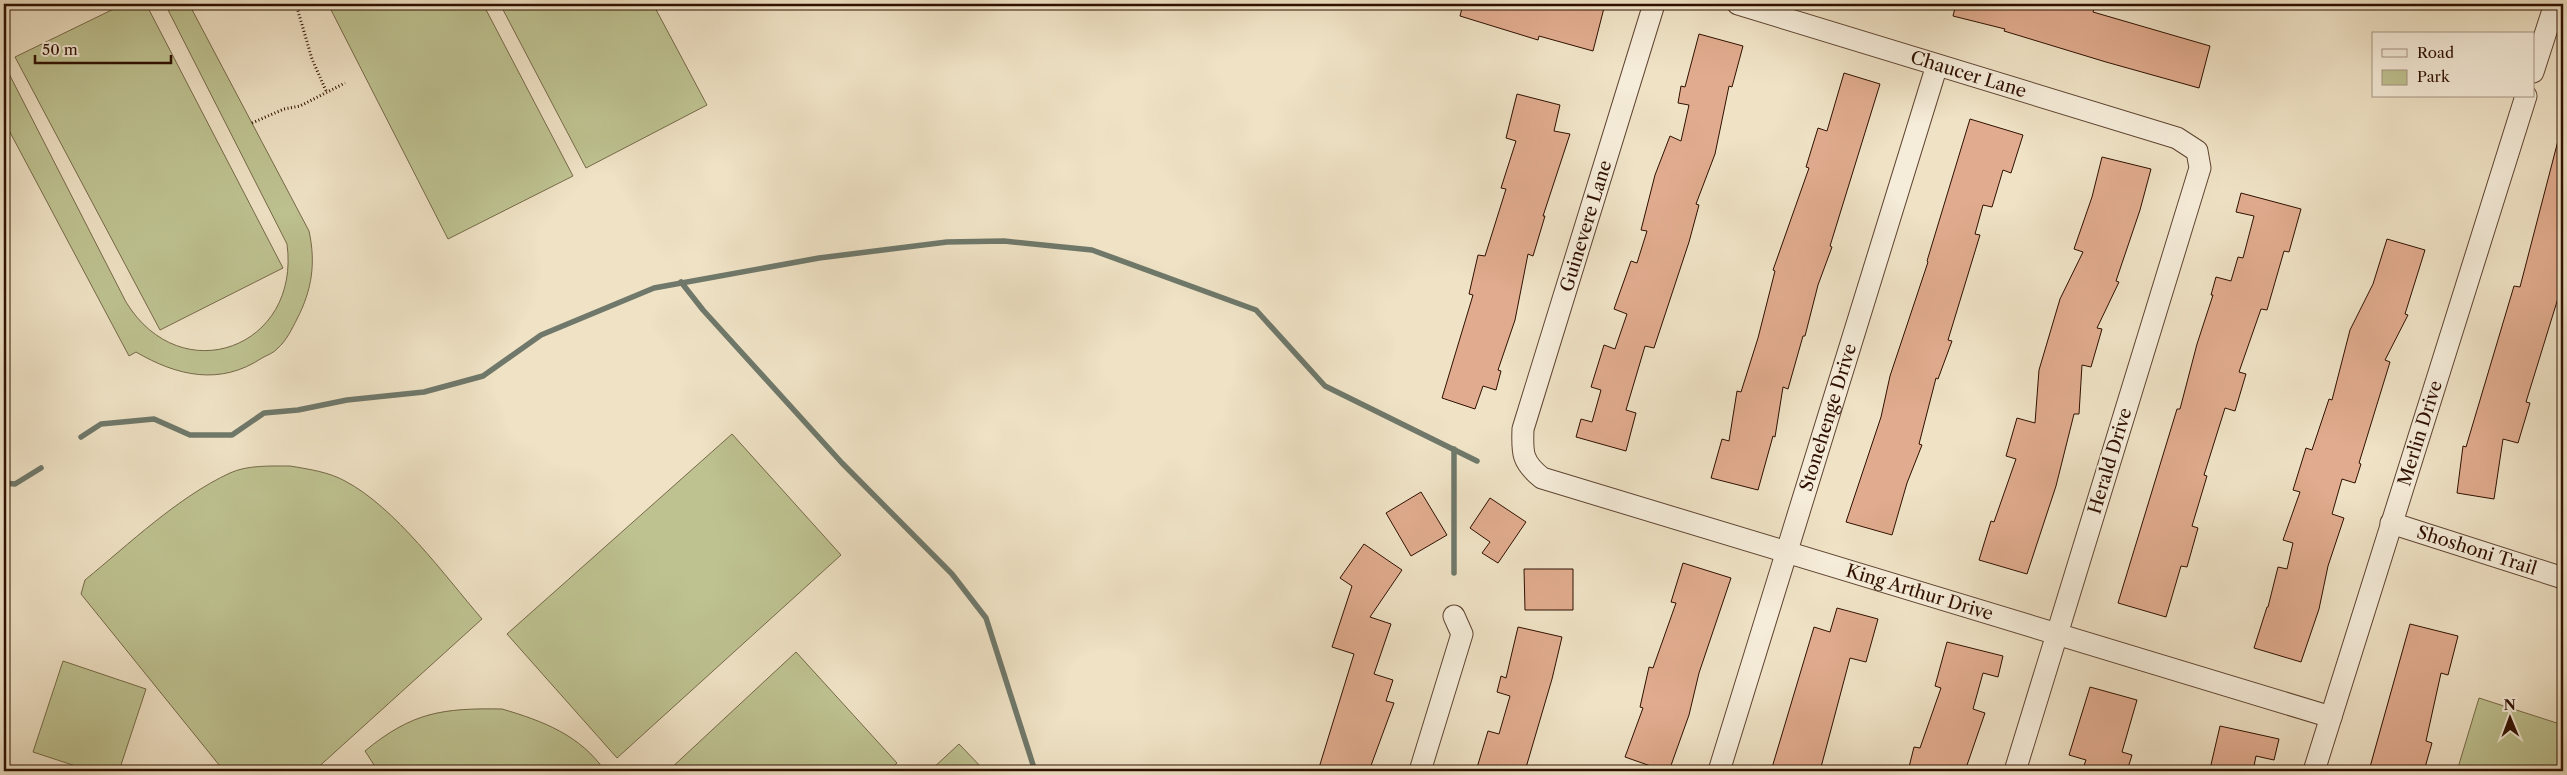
<svg xmlns="http://www.w3.org/2000/svg" width="2567" height="775" font-family="'Libre Caslon Text',serif">
  <style>
    .green { fill: #bec291; stroke: #766948 }
    .lines { fill: none; stroke-linecap: round; stroke-linejoin: round }
    .stream { stroke: #6f786a; stroke-width: 5.5 }
    .building { fill: #e0ab8e; stroke: #2f1000 }
    .minor-casing { stroke: #5f4431; stroke-width: 23 }
    .path { stroke: #2f1000; stroke-width: 3; stroke-dasharray: 1 2.5; stroke-linecap: butt }
    .minor { stroke: #f5ecd9; stroke-width: 21 }
    .labels { text-anchor: middle; dominant-baseline: central; stroke-width: 4.5; stroke-linejoin: round; paint-order: stroke }
    .street-label { font-size: 18px; fill: #2f1000; stroke: #f5ecd9 }
  </style>
  <rect width="100%" height="100%" fill="#efe2c5"/>
  <filter id="stains"><feTurbulence type="fractalNoise" baseFrequency=".004" numOctaves="4"/><feColorMatrix values="0 0 0 0 .2 0 0 0 0 .09 0 0 0 0 .02 0 0 0 .5 -.17"/></filter>
  <radialGradient id="worn" r=".72"><stop offset=".6" stop-color="#630" stop-opacity="0"/><stop offset="1" stop-color="#630" stop-opacity=".3"/></radialGradient>
  <g class="green">
    <path d="M124,4h22l137,264 -123,62 -145,-273z"/>
    <path d="M165,4h24l120,227c7,32 3,59 -12,88 -5,10 -11,22 -19,29 -4,5 -11,7 -16,10 -42,28 -85,18 -126,-6l-7,4 -125,-235v-57l122,238c55,90 175,46 161,-58z"/>
    <path d="M328,4h155l90,172 -125,63z"/>
    <path d="M500,4h153l54,101 -121,63z"/>
    <path d="M732,434l109,121 -224,203 -110,-124z"/>
    <path d="M290,466c18,3 39,6 55,15 50,26 100,95 137,138l-168,152h-90l-143,-177 4,-14c44,-36 93,-83 145,-107 17,-8 41,-7 60,-7z"/>
    <path d="M796,652l101,111 -9,8h-220z"/>
    <path d="M63,661l83,28 -27,82h-28l-58,-19z"/>
    <path d="M2479,698l84,27v46h-106z"/>
    <path d="M502,709c41,12 78,26 103,62h-227l-13,-20c47,-39 78,-43 137,-42z"/>
    <path d="M959,744l26,27h-55z"/>
  </g>
  <g class="lines">
    <g class="stream">
      <path d="M681,282l22,28 139,153 110,111 34,44 49,153"/>
      <path d="M81,437l20,-13 53,-5 36,16h42l32,-22 34,-3 49,-10 77,-8 59,-16 58,-41 113,-47 165,-30 128,-16 57,-1 88,9 164,60 69,76 152,75"/>
      <path d="M1454,449v124"/>
      <path d="M4,483l11,1 26,-16"/>
    </g>
  </g>
  <g class="building">
    <path d="M1463,4h125l16,4 -11,43 -54,-15 -1,4 -78,-24z"/>
    <path d="M1956,4h120l18,5 -1,3 117,34 -11,42 -93,-26 -102,-31 1,-2 -52,-13z"/>
    <path d="M1699,34l44,12 -11,41 -3,-1 -14,68 -19,50 3,1 -10,37 -35,106 -9,-2 -19,64 10,3 -10,38 -50,-14 5,-18 11,3 9,-32 -10,-3 13,-42 11,4 12,-35 -13,-5 17,-48 6,2 10,-32 -6,-1 14,-55 15,-39 11,5 8,-36 -11,-2 3,-17 4,1z"/>
    <path d="M1844,73l36,11 -50,162 2,1 -14,38 -13,51h-2l-15,53 -5,-2 -8,50 -2,-1 -15,54 -47,-12 11,-39 7,2 8,-50 4,1 17,-54 17,-67 -2,-1 36,-102 -3,-1 12,-39 9,3z"/>
    <path d="M1517,94l43,11 -6,26 16,3 -27,82h2l-12,40 -5,-2 -13,66 -17,50 3,1 -5,19 -13,-4 -8,23 -33,-11 31,-103 -4,-1 9,-39 7,1 21,-67 -5,-1 15,-47 -10,-3z"/>
    <path d="M1970,119l53,16 -12,38 -8,-3 -11,37 -9,-2 -8,29 5,1 -32,105 4,1 -14,38 -2,-1 -17,66 3,1 -15,38 -15,52 -46,-13 35,-105 9,-41 38,-114 -1,-1z"/>
    <path d="M2560,133h3v149l-37,120 4,1 -12,40 -15,-4 -9,60 -37,-6 6,-47 3,1 48,-161 6,1z"/>
    <path d="M2102,157l49,12 -11,41 -24,71 3,1 -22,46 5,1 -11,38 -9,-2 -3,49h-5l-18,72 -29,88 -48,-14 12,-39 3,1 22,-63 -10,-3 11,-38 18,5 4,-53 21,-71 23,-47 -9,-3 18,-52z"/>
    <path d="M2241,193l60,16 -12,43 -5,-1 -17,59 -6,-1 -22,63 7,2 -11,37 -10,-3 -21,67 3,1 -15,50 6,2 -11,39 -6,-1 -15,51 -48,-14 59,-194h3l17,-65 16,-49h-2l5,-18 15,4 7,-24 5,1 11,-42 -18,-4z"/>
    <path d="M2387,239l38,11 -20,64 3,1 -23,45 5,2 -31,101 2,1 -6,19 -13,-4 -10,35 12,4 -16,48 -9,43 -18,53 -47,-14 13,-41h1l10,-40 9,2 6,-26 -10,-3 17,-48 -7,-2 13,-42 6,2 17,-51 3,1 18,-70 23,-46z"/>
    <path d="M1421,492l26,43 -36,21 -25,-43z"/>
    <path d="M1490,498l36,24 -28,41 -16,-10 8,-11 -20,-14z"/>
    <path d="M1364,544l38,26 -32,47 21,7 -17,50 19,6 -7,21 8,2 -25,68h-51l36,-117 -22,-7 20,-61 -12,-8z"/>
    <path d="M1683,563l48,15 -32,95 -10,42 -20,56h-4l-40,-14 18,-49 -3,-1 9,-40 4,1 23,-65 -5,-1z"/>
    <path d="M1524,569h49v41h-48z"/>
    <path d="M1837,608l41,11 -12,43 -16,-4 -30,113h-49l43,-144 16,5z"/>
    <path d="M2410,624l48,12 -10,39 -7,-2 -15,68 6,2 -8,28h-40l-14,-4z"/>
    <path d="M1518,627l44,10 -10,42 -27,92h-49l12,-40 11,3 11,-38 -13,-4 4,-16 5,2z"/>
    <path d="M1947,642l56,14 -5,21 -15,-4 -10,36 12,4 -20,58h-57l6,-24 6,1 21,-60 -6,-2z"/>
    <path d="M2090,687l47,13 -15,52 10,3 -5,16h-45l4,-11 -17,-5z"/>
    <path d="M2220,726l59,13 -5,21 -18,-4 -3,15 -43,-2z"/>
  </g>
  <g class="lines">
    <g class="minor-casing">
      <g id="minor">
        <path id="s1" d="M1654,4l-131,425c-1,24 -1,33 19,49l789,239"/>
        <path id="s2" d="M1738,4l439,134 20,13 3,17 -185,603"/>
        <path d="M2533,72l22,-68"/>
        <path id="s3" d="M2391,523l172,55"/>
        <path d="M1420,771l42,-137 -8,-18"/>
        <path id="s4" d="M1719,771l218,-706"/>
        <path id="s5" d="M2314,771l212,-675"/>
      </g>
    </g>
    <g class="path">
      <path d="M296,4l16,55 15,34"/>
      <path d="M252,123l32,-14 16,-3 45,-23"/>
    </g>
    <use href="#minor" class="minor"/>
  </g>
  <g class="labels">
    <g class="street-label">
      <text stroke="none"><textPath href="#s2" startOffset="241">Chaucer Lane</textPath></text>
      <text transform="translate(1586 226) rotate(-73)">Guinevere Lane</text>
      <text stroke="none"><textPath href="#s4" startOffset="370">Stonehenge Drive</textPath></text>
      <text stroke="none"><textPath href="#s5" startOffset="354">Merlin Drive</textPath></text>
      <text transform="translate(2110 461) rotate(-73)">Herald Drive</text>
      <text stroke="none"><textPath href="#s3" startOffset="90">Shoshoni Trail</textPath></text>
      <text stroke="none"><textPath href="#s1" startOffset="895">King Arthur Drive</textPath></text>
    </g>
  </g>
  <rect width="2567" height="775" fill="none" stroke="#efe2c5" stroke-width="20"/>
  <rect x="5" y="5" width="2557" height="765" fill="none" stroke="#2f1000" stroke-width="2.5"/>
  <rect x="10" y="10" width="2547" height="755" fill="none" stroke="#2f1000"/>
  <rect x="2372" y="32" width="162" height="65" fill="#f5ecd9" stroke="#a69482"/>
  <rect x="2382" y="49" width="25" height="8" fill="#f5ecd9" stroke="#a69482"/>
  <text x="2417" y="58" font-size="15" fill="#2f1000">Road</text>
  <rect x="2382" y="70" width="25" height="15" fill="#bec291" stroke="#a69482"/>
  <text x="2417" y="82" font-size="15" fill="#2f1000">Park</text>
  <g transform="translate(2510 718) rotate(359)" stroke="#f5ecd9" stroke-width="4" paint-order="stroke">
  <path d="M0-4L9 19L0 12L-9 19Z" fill="#2f1000"/>
  <text y="-8" font-size="14" font-weight="bold" text-anchor="middle" fill="#2f1000">N</text>
  </g>
  <path d="M35 55v8h136v-8" fill="none" stroke="#2f1000" stroke-width="2.5"/>
  <text x="42" y="55" font-size="15" fill="#2f1000" stroke="#f5ecd9" stroke-width="4" paint-order="stroke">50 m</text>
  <rect width="100%" height="100%" filter="url(#stains)"/>
  <rect width="100%" height="100%" fill="url(#worn)"/>
</svg>
